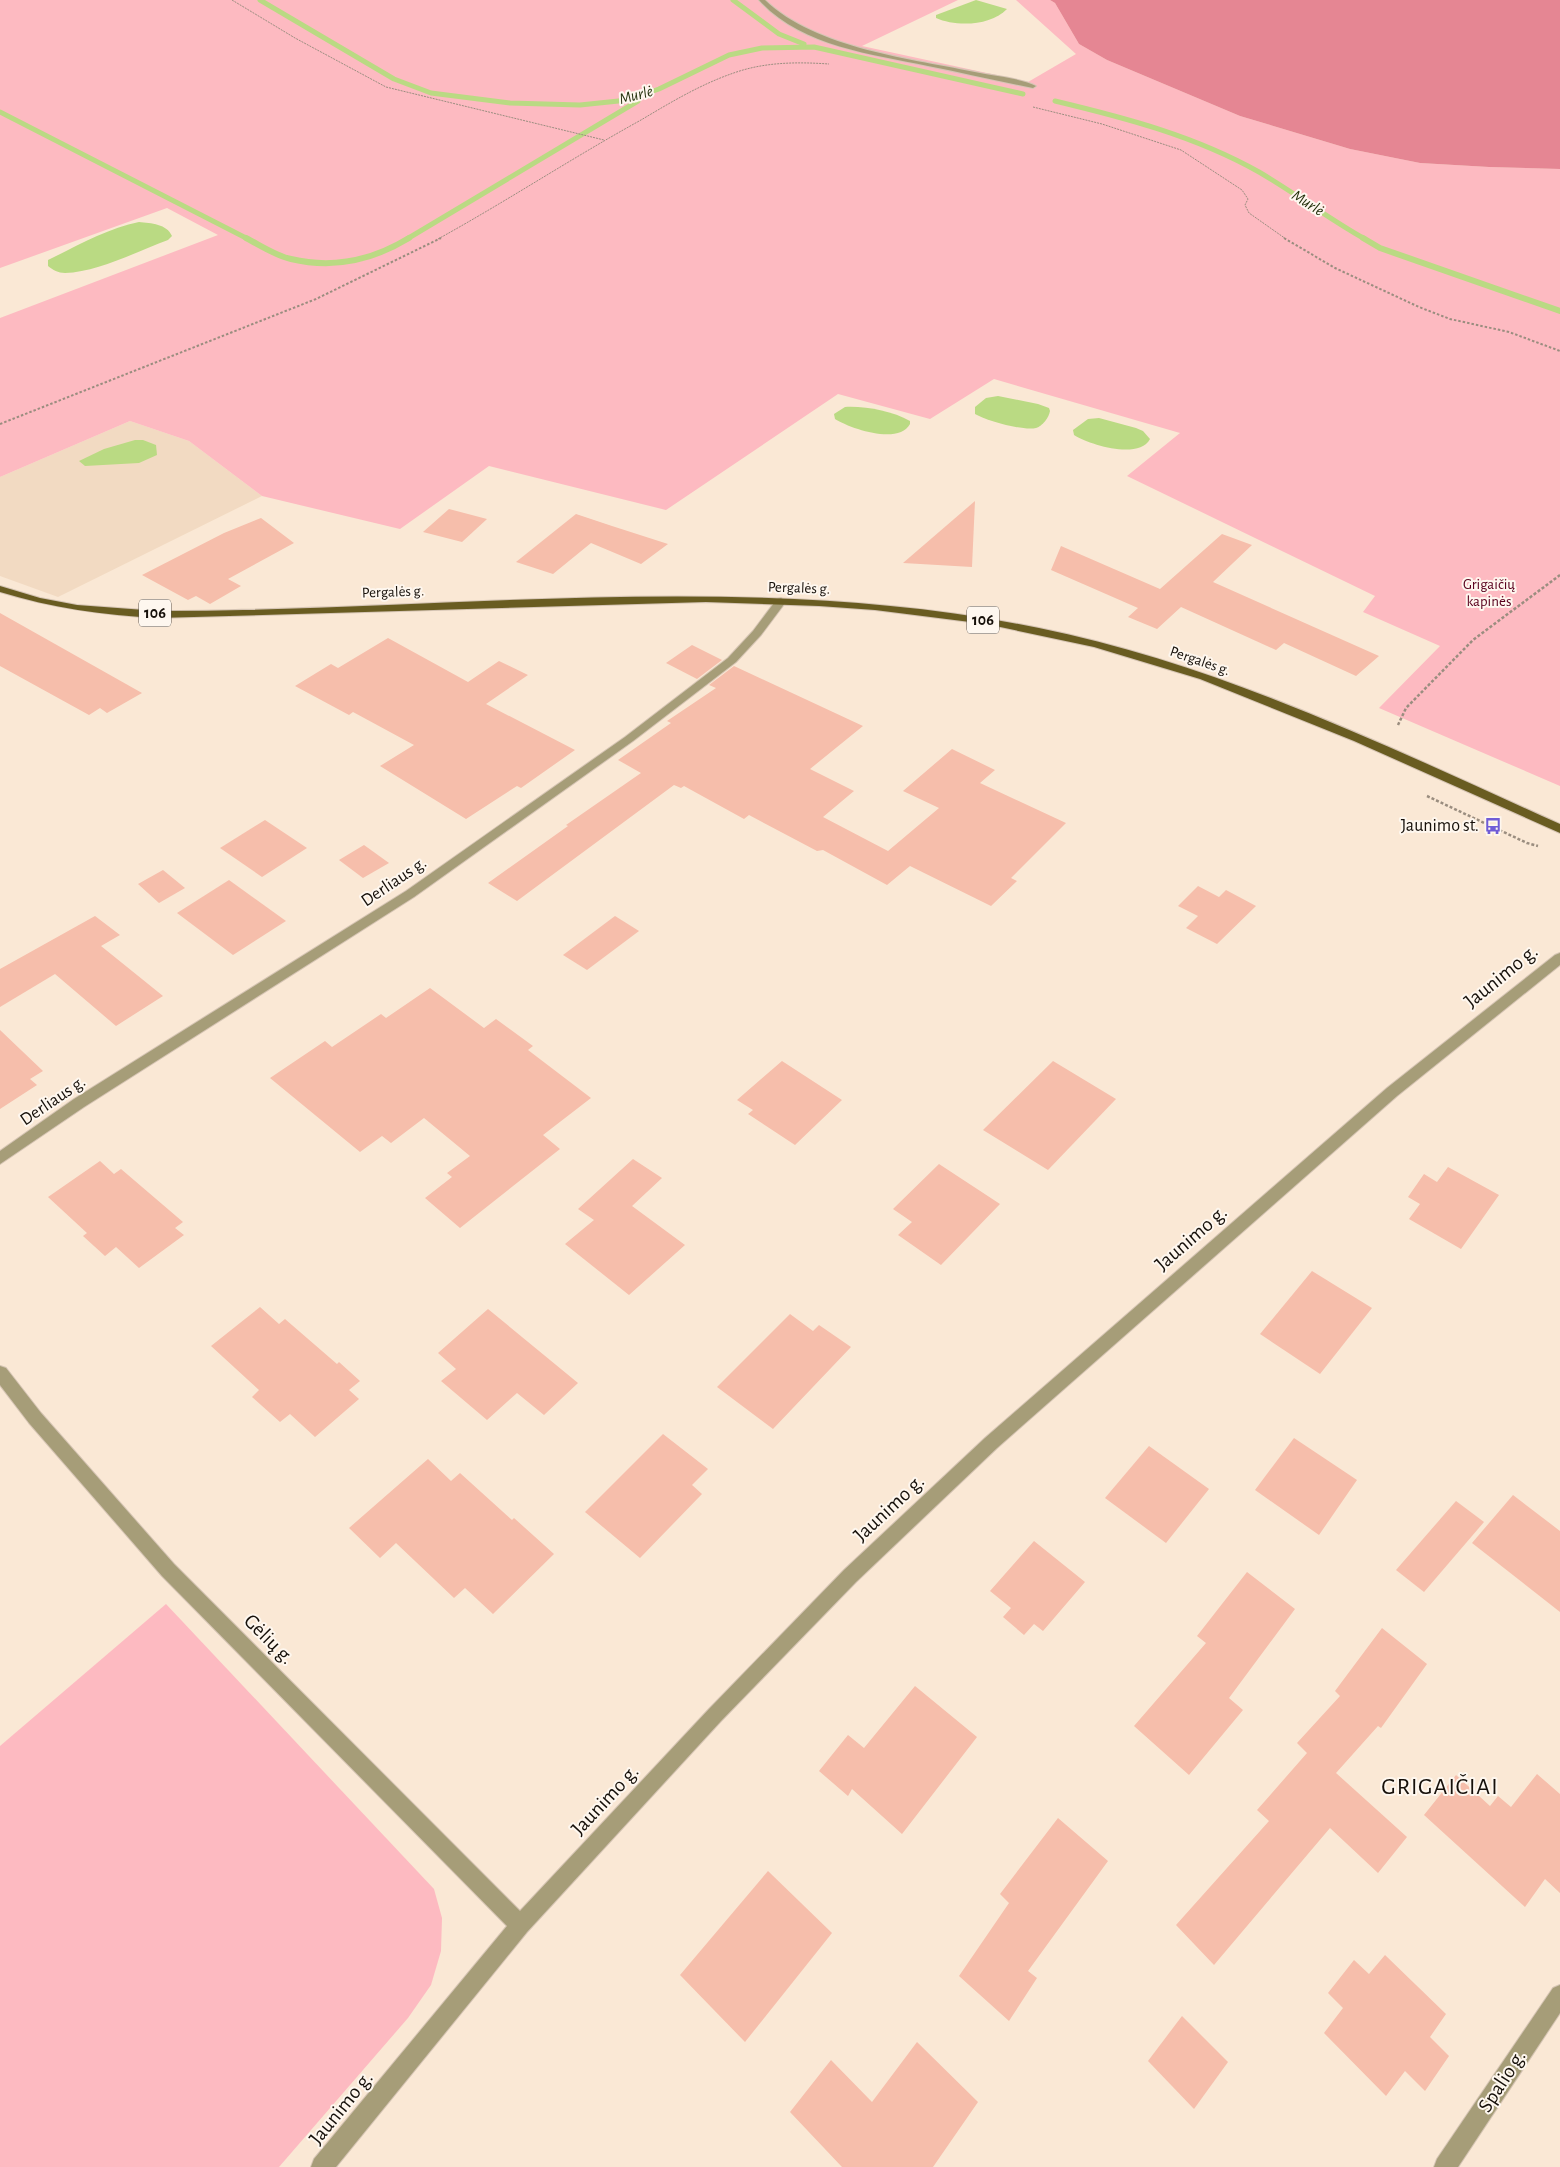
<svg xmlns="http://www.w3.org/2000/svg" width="1560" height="2167" font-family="'Alegreya Sans',sans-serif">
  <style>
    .built { fill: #f2dac2 }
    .green { fill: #fdbac1 }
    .forest { fill: #e58693 }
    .water { fill: #bada83 }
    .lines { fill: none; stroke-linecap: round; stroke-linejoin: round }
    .stream-far1 { stroke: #bada83; stroke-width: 5 }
    .stream { stroke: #bada83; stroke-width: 6 }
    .building { fill: #f6beab }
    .minor-casing { stroke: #d6c5b5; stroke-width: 2 }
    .primary-casing { stroke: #d6c5b5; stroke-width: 2 }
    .path-far2 { stroke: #9a8d7f; stroke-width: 1; stroke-dasharray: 2 1; stroke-linecap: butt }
    .path-far1 { stroke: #9a8d7f; stroke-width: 2; stroke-dasharray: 2.5 2; stroke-linecap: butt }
    .path { stroke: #9a8d7f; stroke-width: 2.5; stroke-dasharray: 3 2; stroke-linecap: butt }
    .minor { fill: #a69d78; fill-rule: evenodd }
    .primary { fill: #695c21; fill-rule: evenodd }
    .labels { text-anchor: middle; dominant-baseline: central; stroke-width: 4; stroke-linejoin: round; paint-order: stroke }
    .far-park-label { font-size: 15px; fill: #59001d; stroke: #fef7ef }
    .far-street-label { font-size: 15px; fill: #16100a; stroke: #fef7ef }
    .far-water-label { font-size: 16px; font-style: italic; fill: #24300c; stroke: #fef7ef }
    .shield { fill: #fef7ef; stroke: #5c554f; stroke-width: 1 }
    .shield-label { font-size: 16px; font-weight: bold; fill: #16100a }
    .poi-label { font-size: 18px; fill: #16100a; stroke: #fef7ef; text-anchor: end }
    .street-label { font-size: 18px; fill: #16100a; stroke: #fef7ef }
    .near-street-label { font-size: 21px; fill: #16100a; stroke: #fef7ef }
    .near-quarter-label { font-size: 24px; letter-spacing: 1px; fill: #16100a; stroke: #fef7ef }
  </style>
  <rect width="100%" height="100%" fill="#fae8d5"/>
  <path class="built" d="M130,421l59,20 73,55 -204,101 -58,-21v-99z"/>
  <g class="green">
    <path d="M0,0h958l-96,46 166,36 48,-28 -60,-54h34l5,3 24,41 28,16 133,56 110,33 70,14 69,4 71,2v617l-181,-78 61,-62 -77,-34 12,-16 -248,-120 53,-43 -186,-54 -64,40 -92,-25 -172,116 -177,-44 -89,63 -138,-33 -73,-55 -59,-20 -130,56v-159l218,-83 -51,-27 -167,60z"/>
    <path d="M166,1604l268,285 8,29 -1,33 -10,34 -23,33 -129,149h-279v-421z"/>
  </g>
  <path class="forest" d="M1050,0h510v169l-71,-2 -69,-4 -70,-14 -110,-33 -133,-56 -28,-16 -24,-41z"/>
  <g class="water">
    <path d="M976,0l31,9c-16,17 -51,18 -71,9v-3z"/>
    <path d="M139,222c12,1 28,2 33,14l-4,4c-30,11 -70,32 -103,33 -7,0 -12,-3 -17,-7v-6c29,-14 60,-32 91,-38z"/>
    <path d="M998,396l40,8 11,4 1,3c-1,6 -7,15 -14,17 -13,3 -49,-7 -61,-14v-7l11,-9z"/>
    <path d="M845,407c21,-1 47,4 65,14v3c-11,21 -59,5 -75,-5l-1,-5z"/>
    <path d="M1099,418l37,10 7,3 7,8c-11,21 -60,6 -76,-4l-1,-5 15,-11z"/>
    <path d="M135,440h8l13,5 1,10 -18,8 -54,3 -6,-5 25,-12z"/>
  </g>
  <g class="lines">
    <g class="stream-far1">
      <path d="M260,0l134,79 37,14 79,10 70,2 48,-5 31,-11 70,-34 33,-7 52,-1 209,47"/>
      <path d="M733,0l46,34 25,10"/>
      <path d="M1055,101c71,17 140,35 204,71 36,21 70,47 106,67"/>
      <path d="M0,112l248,127"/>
      <path d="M407,239l231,-138"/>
    </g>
    <g class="stream">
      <path d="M246,238c14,7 30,18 45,21 42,10 82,1 118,-21"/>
      <path d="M1363,238l17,10 180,63"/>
    </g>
  </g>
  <g class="building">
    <path d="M975,501l-3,66 -69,-4z"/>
    <path d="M449,509l38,10 -25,23 -39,-10z"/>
    <path d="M576,514l36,12 56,18 -27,20 -50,-21 -38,31 -37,-12z"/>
    <path d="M261,518l33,25 -66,36 13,7 -31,18 -14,-8 -8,4 -46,-25 82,-42z"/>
    <path d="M1222,534l30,11 -39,37 166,74 -23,20 -72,-33 -8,7 -95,-43 -24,22 -29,-12 10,-9 -87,-38 10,-24 99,43z"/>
    <path d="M0,613l142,80 -35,20 -7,-5 -11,7 -89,-49z"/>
    <path d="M388,638l80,44 31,-21 29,14 -42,29 89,46 -54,38 -4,-2 -51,33 -86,-53 34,-21 -61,-33 -4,3 -54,-29 36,-22 7,4z"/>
    <path d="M692,645l30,15 -25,19 -31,-16z"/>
    <path d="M734,666l129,60 -53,43 44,22 -31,26 65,34 51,-43 -36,-17 49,-42 43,21 -15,13 86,40 -55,55 6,3 -26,25 -81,-40 -23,19 -64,-35 -6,1 -68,-36 -5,4 -60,-33 -3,2 -7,-3 -157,116 -29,-18 80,-57 -2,-1 75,-52 -23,-13 53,-37 -4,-2 49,-33 -7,-3z"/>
    <path d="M265,820l42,28 -45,29 -42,-29z"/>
    <path d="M364,845l25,18 -26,15 -24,-18z"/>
    <path d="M163,870l22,18 -26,15 -21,-19z"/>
    <path d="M229,880l57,41 -53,34 -56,-42z"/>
    <path d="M1198,886l21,11 7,-7 30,16 -39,38 -31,-16 12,-12 -20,-10z"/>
    <path d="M95,916l25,19 -19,11 62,50 -47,30 -61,-52 -55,33v-38z"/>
    <path d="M615,916l24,15 -52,39 -24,-15z"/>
    <path d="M430,988l54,40 12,-9 37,27 -5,4 63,48 -48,37 17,14 -100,79 -35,-30 27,-21 -5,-4 23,-17 -46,-38 -33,25 -9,-7 -22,16 -90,-74 55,-37 7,6 49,-33 5,4z"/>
    <path d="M0,1030l43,41 -13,8 7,6 -37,24z"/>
    <path d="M782,1061l60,39 -47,45 -47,-31 5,-4 -16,-10z"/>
    <path d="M1053,1061l63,38 -68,71 -65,-40z"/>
    <path d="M633,1159l29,19 -30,28 53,39 -56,50 -64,-51 29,-24 -16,-11z"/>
    <path d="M100,1161l14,13 7,-5 62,53 -8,6 9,7 -45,33 -23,-21 -11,9 -22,-20 4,-3 -39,-36z"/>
    <path d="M939,1164l61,40 -59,61 -43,-30 14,-13 -19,-13z"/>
    <path d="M1448,1167l51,28 -38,54 -52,-30 11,-15 -12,-7 16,-23 13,8z"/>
    <path d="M1312,1271l60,37 -52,66 -60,-40z"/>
    <path d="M260,1307l19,17 6,-5 52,45 2,-2 21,19 -11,9 10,9 -44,38 -25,-23 -10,8 -28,-25 7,-7 -48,-44z"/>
    <path d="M488,1309l90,74 -34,32 -27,-22 -30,27 -46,-39 15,-12 -18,-16z"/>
    <path d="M790,1314l23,17 6,-6 32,22 -78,82 -56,-42z"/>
    <path d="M663,1434l45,35 -16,16 10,9 -62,64 -55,-46z"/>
    <path d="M1294,1438l63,42 -38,55 -64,-45z"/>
    <path d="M1149,1446l60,43 -43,54 -61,-45z"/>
    <path d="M428,1459l23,22 9,-8 52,47 2,-2 40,36 -61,60 -28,-26 -11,10 -58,-55 -16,15 -31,-30z"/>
    <path d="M1513,1495l47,36v81l-88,-69z"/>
    <path d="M1456,1501l28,21 -60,70 -28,-22z"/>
    <path d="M1034,1541l51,41 -42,49 -9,-7 -10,11 -21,-18 8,-9 -21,-17z"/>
    <path d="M1247,1572l48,37 -66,89 14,12 -54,65 -55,-49 72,-83 -9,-7z"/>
    <path d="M1382,1628l45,36 -46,64 -3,-2 -42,47 71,64 -29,36 -48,-45 -116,137 -38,-40 93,-104 -12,-11 50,-57 -10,-10 43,-47 -5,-5z"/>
    <path d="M915,1686l62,51 -75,97 -50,-45 -4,7 -29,-25 29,-36 16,13z"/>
    <path d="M1537,1774l23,20v99l-15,-14 -20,28 -101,-92 32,-40 34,31 8,-10 13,11z"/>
    <path d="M1058,1818l50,43 -80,110 9,7 -28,43 -50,-45 50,-73 -9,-9z"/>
    <path d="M768,1871l64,62 -87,109 -65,-67z"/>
    <path d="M1385,1955l61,59 -16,23 19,19 -24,35 -20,-20 -19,25 -62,-63 19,-25 -15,-15 26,-33 15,14z"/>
    <path d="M1182,2016l46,46 -34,47 -46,-48z"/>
    <path d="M917,2042l61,60 -45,65h-91l-52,-55 41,-52 41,42z"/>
  </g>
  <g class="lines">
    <g class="minor-casing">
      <g id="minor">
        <path d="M759,0h6c51,49 148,59 215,73 15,3 44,6 56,13l-3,2c-35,-7 -70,-15 -105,-22 -57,-12 -128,-20 -169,-66z"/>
        <path d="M781,598l5,3 -1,2 -24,32 -25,27 -103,79 -219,156 -330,210 -84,57v-13l74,-52 332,-208 219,-154 103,-79 25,-27 24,-32z"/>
        <path d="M1560,953v12l-163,131 -400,352 -141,134 -135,139 -194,211 -191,235h-25l3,-8 193,-233 -345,-350 -133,-153 -29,-38v-19l6,2 35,45 133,151 346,347 189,-202 135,-139 141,-132 402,-350 168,-133z"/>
        <path d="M1560,1985v28l-102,154h-24l3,-8 116,-171z"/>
      </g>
    </g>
    <g class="primary-casing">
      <path id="primary" d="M0,586l40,12 37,7 81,6c294,0 591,-42 881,17 183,37 352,120 521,196v9l-206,-92 -154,-62 -106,-32 -108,-23 -111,-14 -56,-4 -113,-4 -548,16c-55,-3 -106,-10 -158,-26z"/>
    </g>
    <g class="path-far2">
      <path d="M232,0l63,38 91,49 218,53"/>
      <path d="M1033,107l69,17 79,26 61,40 6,9 -3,6 4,8 37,26"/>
      <path d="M438,239c69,-38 134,-81 203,-119 32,-19 65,-39 102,-50 28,-8 57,-8 86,-6"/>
    </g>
    <g class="path-far1">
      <path d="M1284,238l51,30 84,39 31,12 59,13 51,19"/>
      <path d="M0,424l316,-125 125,-61"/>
    </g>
    <g class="path">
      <path d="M1398,725l8,-17 67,-68 87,-65"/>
      <path d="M1427,796l100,47 11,3"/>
    </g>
    <use href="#minor" class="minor"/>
    <use href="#primary" class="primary"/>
  </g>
  <defs>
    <g id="bus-bare" transform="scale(1.35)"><path d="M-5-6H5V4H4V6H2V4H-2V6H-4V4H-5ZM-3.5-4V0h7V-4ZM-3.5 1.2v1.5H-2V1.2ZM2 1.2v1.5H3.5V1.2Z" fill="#705cd6" stroke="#fef7ef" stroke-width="2.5" paint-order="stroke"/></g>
  </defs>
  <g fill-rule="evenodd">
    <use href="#bus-bare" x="1493" y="826"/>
  </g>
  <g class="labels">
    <g class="far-park-label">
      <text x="1489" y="584">Grigaičių<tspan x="1489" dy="17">kapinės</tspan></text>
    </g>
    <g class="far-street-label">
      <text transform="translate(799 588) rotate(2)">Pergalės g.</text>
      <text transform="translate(393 592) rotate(-2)">Pergalės g.</text>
      <text transform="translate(1200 661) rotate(19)">Pergalės g.</text>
    </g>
    <g class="far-water-label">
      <text transform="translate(636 95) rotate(-15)">Murlė</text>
      <text transform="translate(1308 203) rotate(32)">Murlė</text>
    </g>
    <g class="shield">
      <rect x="139" y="599.5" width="32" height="27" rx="4"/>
      <rect x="967" y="606.5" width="32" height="27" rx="4"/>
    </g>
    <g class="shield-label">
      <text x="155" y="613">106</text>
      <text x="983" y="620">106</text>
    </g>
    <g class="poi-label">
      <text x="1479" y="826">Jaunimo st.</text>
    </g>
    <g class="street-label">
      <text transform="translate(394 882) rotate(-34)">Derliaus g.</text>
      <text transform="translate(53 1101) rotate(-34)">Derliaus g.</text>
    </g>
    <g class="near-street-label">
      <text transform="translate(1501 976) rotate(-39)">Jaunimo g.</text>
      <text transform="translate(1191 1238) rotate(-41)">Jaunimo g.</text>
      <text transform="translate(889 1508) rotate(-43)">Jaunimo g.</text>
      <text transform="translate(269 1639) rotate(45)">Gėlių g.</text>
      <text transform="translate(605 1800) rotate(-47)">Jaunimo g.</text>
      <text transform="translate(1502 2081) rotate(-57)">Spalio g.</text>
      <text transform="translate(341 2108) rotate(-51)">Jaunimo g.</text>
    </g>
    <g class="near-quarter-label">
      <text x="1440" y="1787">GRIGAIČIAI</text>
    </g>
  </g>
</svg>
